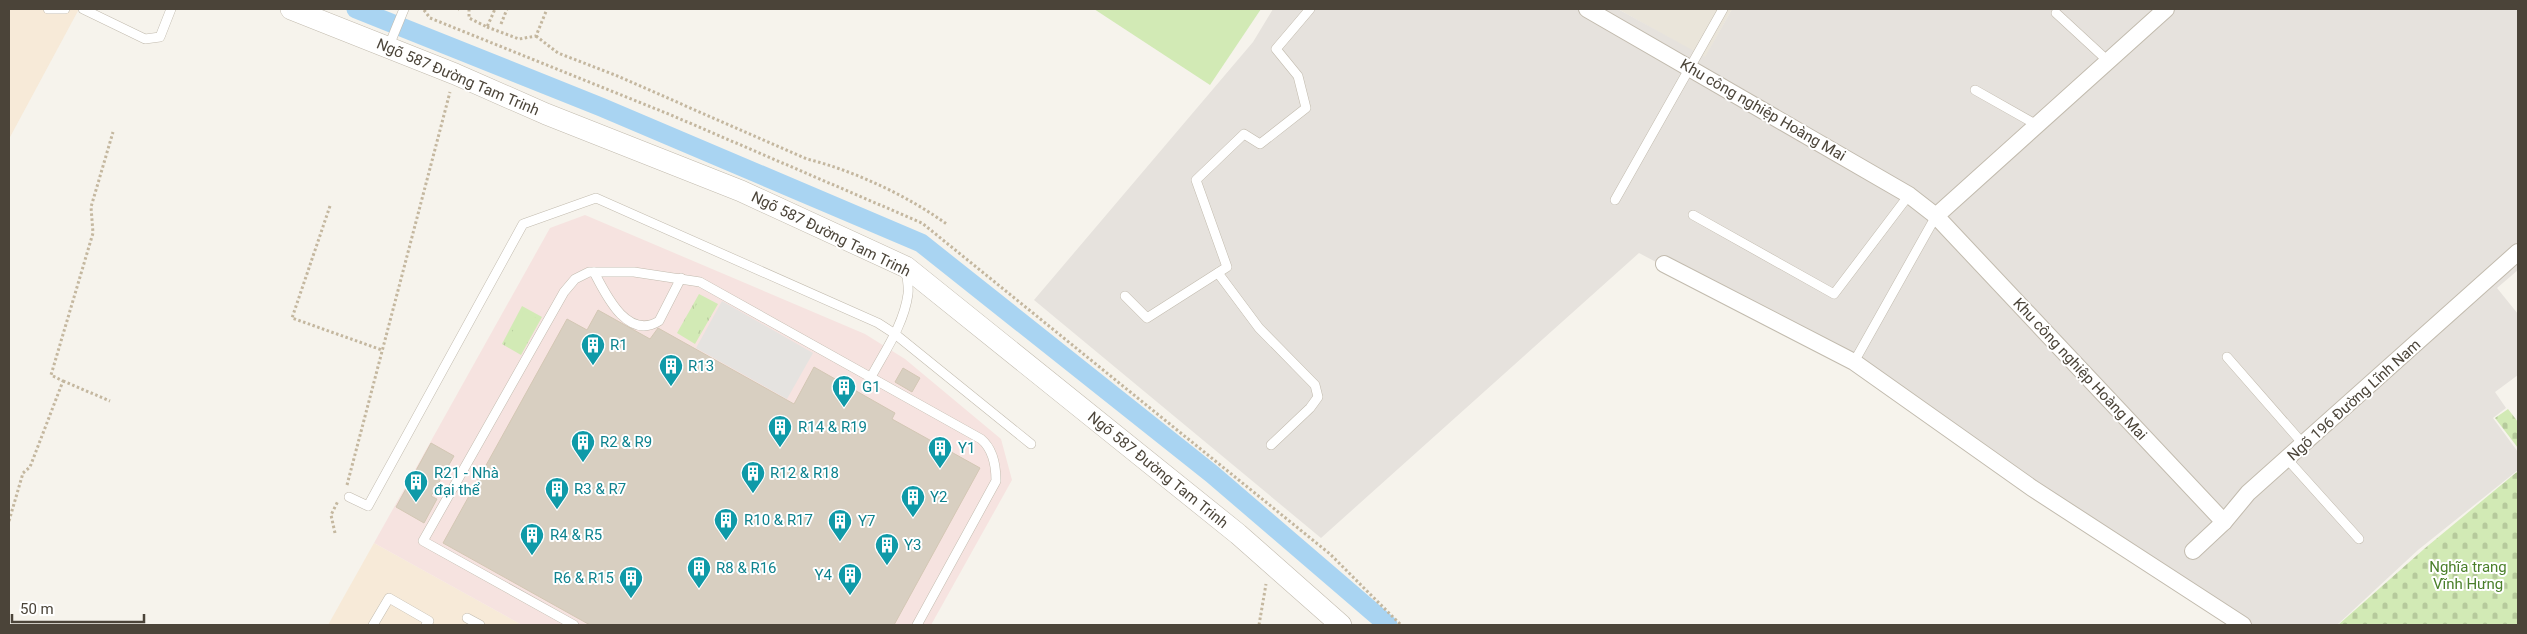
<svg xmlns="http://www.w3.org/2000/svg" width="2527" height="634" font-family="Roboto,sans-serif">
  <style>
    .residential { fill: #eae5da }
    .commercial { fill: #f7ead8 }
    .industrial { fill: #e6e2dd }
    .medical { fill: #f6e3e0 }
    .cemetery { fill: url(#cemetery-stones) }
    .park { fill: url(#park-tufts) }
    .garden { fill: #d2eab5 }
    .parking { fill: #e5e3e0 }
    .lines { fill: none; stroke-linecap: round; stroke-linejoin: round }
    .canal { stroke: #a9d4f2; stroke-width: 19 }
    .building { fill: #d8cfc1; stroke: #d3c7b4 }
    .service-casing { stroke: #c2bbae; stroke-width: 10 }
    .minor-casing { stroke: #c2bbae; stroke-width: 18 }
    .tertiary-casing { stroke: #c2bbae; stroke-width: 22 }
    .path { stroke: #c4b79f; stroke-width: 3; stroke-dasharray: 2.5 2.5; stroke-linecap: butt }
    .service { stroke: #fff; stroke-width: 9 }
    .minor { stroke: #fff; stroke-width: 16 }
    .tertiary { stroke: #fff; stroke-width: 21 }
    .labels { text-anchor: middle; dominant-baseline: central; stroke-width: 4; stroke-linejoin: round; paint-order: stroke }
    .street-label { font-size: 15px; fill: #4b4439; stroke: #fff }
    .culture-label { font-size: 15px; fill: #0d838f; stroke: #fff; text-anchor: start }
    .park-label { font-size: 15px; fill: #4a7f2a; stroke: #fff }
  </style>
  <defs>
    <pattern id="cemetery-stones" width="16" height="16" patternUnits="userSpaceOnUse" patternTransform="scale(1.25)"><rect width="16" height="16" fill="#d2eab5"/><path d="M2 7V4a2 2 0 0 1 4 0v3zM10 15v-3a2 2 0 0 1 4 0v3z" fill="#b6ca9c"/></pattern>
    <pattern id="park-tufts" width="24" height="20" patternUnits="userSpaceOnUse" patternTransform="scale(1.25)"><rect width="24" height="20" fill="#d2eab5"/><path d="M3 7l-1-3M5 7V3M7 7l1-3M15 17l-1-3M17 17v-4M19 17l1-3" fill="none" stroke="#b6ca9c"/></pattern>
  </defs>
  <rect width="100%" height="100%" fill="#f6f3ec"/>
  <path class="residential" d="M1618,9h114l-27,49z"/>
  <g class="commercial">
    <path d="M9,9h70l-70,130z"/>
    <path d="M374,543l148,82h-194z"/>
  </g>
  <path class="industrial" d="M1273,9h345l87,48 27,-48h786v261l-21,18 21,26v61l-23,17 11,16 -13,10 25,34v18l-100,80 -81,75h-101l-63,-35 -323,-225 -211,-112 -318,285 -287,-238 219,-258z"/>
  <path class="medical" d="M585,215l280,119 40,25 96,80 11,41 -81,145h-409l-148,-82 176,-315z"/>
  <g class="cemetery">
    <path d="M2508,409l10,13v26l-23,-30z"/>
    <path d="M2518,471v154h-180l86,-76z"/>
  </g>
  <g class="park">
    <path d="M699,294l19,10 -23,40 -18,-11z"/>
    <path d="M522,306l20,11 -21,38 -19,-11z"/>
  </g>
  <g class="garden">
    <path d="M1094,9h167l-51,76z"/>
    <path d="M699,300l14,8 -17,28 -13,-7z"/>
    <path d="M524,311l14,8 -18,31 -14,-7z"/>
  </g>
  <path class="parking" d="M722,301l91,52 -26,46 -91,-51z"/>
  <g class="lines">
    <path class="canal" d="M356,9l245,98 320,136 291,231 176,151"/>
  </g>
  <g class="building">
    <path d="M598,310l52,29 8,-11 136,76 20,-37 81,46 -3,6 88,49 -86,157h-304l-147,-82 124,-224 20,11z"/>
    <path d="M903,368l17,10 -8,14 -17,-10z"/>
    <path d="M431,443l23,13 -23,40 6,3 -13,24 -28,-16z"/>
  </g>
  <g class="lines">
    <g class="service-casing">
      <g id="service">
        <path d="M48,9h17"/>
        <path d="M83,9l62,30 15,-2 11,-28"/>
        <path d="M2056,13l52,48"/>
        <path d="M388,48l16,-39"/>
        <path d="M1975,90l62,35"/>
        <path d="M1615,200l108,-191"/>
        <path d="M1693,215l141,79 75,-99"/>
        <path d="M594,272c11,21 33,69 65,49l22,-43"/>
        <path d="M1218,273l41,55 56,57 3,12 -8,11 -39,37"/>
        <path d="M1125,296l22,22 80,-51 -31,-87 48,-46 16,10 46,-36 -8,-32 -22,-27 34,-40"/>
        <path d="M2227,357l77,88"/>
        <path d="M1854,362l82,-146"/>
        <path d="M871,377c14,-26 33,-53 37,-83 1,-7 -1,-16 -2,-24"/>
        <path d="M2287,459l72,80"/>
        <path d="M349,497l19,9 155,-282 73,-26 282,125 17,11 136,110"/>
        <path d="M467,618l13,7"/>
        <path d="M373,625l16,-27 40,23 -3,4"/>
        <path d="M574,625l-151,-84 141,-249 11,-13 14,-7h45l66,10 281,157c12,10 15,25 15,42l-79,144"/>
      </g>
    </g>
    <g class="minor-casing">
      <g id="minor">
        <path d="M1587,9l322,186 27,21 288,306"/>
        <path d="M1936,216l230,-207"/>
        <path d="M1664,264l190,98 178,126 211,137"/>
        <path d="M2193,551l31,-29 24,-29 270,-241"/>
      </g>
    </g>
    <g class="tertiary-casing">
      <path id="tertiary" d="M291,9l164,65 91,40 195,77 165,76 332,267 103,91"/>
    </g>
    <g class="path">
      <path d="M458,9h1"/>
      <path d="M469,9v9l18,9 8,-18"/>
      <path d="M424,10l6,8 241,97 251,108 408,331 71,71"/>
      <path d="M501,24l6,-15"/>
      <path d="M487,27l32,12 17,-3 11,-27"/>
      <path d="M536,36l22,17 57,22 192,84c48,12 101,37 141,66"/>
      <path d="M330,206l-38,112 90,32"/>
      <path d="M63,381l47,20"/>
      <path d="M347,485l103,-393"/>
      <path d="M9,521l14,-48 7,-6 33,-86 -12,-6 42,-142 -2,-26 22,-75"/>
      <path d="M335,533l-4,-18 7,-14"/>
      <path d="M1259,625l7,-41"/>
    </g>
    <use href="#service" class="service"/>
    <use href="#minor" class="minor"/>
    <use href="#tertiary" class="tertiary"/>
  </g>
  <defs>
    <g id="building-pin" transform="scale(1.25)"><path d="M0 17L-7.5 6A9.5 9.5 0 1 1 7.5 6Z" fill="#0f9aa8" stroke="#fff"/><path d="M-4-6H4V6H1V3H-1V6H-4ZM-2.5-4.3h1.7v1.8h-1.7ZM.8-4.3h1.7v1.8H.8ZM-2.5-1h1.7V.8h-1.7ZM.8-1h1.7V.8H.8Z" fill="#fff"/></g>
  </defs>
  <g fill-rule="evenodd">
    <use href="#building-pin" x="593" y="345"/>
    <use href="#building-pin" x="671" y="366"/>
    <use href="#building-pin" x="844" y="387"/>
    <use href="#building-pin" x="780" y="427"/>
    <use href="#building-pin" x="583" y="442"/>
    <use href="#building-pin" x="940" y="448"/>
    <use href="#building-pin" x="753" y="473"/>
    <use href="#building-pin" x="416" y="482"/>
    <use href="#building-pin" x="557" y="489"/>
    <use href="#building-pin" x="913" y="497"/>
    <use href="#building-pin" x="726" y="520"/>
    <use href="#building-pin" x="840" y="521"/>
    <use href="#building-pin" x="532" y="535"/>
    <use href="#building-pin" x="887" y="545"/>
    <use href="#building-pin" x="699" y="568"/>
    <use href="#building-pin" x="850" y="575"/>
    <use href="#building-pin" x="631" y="578"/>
  </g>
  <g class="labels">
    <g class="street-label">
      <text transform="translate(458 77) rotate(23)">Ngõ 587 Đường Tam Trinh</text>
      <text transform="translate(1763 110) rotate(30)">Khu công nghiệp Hoàng Mai</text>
      <text transform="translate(831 234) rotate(26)">Ngõ 587 Đường Tam Trinh</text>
      <text transform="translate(2080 369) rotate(47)">Khu công nghiệp Hoàng Mai</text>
      <text transform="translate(2354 400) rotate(-42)">Ngõ 196 Đường Lĩnh Nam</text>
      <text transform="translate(1158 470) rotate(39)">Ngõ 587 Đường Tam Trinh</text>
    </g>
    <g class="culture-label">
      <text x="610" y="345">R1</text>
      <text x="688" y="366">R13</text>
      <text x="862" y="387">G1</text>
      <text x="798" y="427">R14 &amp; R19</text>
      <text x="600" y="442">R2 &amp; R9</text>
      <text x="958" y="448">Y1</text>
      <text x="434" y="473">R21 - Nhà<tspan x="434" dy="17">đại thể</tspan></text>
      <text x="770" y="473">R12 &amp; R18</text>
      <text x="574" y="489">R3 &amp; R7</text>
      <text x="930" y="497">Y2</text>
      <text x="744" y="520">R10 &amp; R17</text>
      <text x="858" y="521">Y7</text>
      <text x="550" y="535">R4 &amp; R5</text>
      <text x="904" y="545">Y3</text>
      <text x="716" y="568">R8 &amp; R16</text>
      <text x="832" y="575" text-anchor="end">Y4</text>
      <text x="614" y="578" text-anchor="end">R6 &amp; R15</text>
    </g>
    <g class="park-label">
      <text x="2468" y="567">Nghĩa trang<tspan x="2468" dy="17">Vĩnh Hưng</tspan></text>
    </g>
  </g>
  <rect width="2527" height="634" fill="none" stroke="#4b4439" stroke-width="20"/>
  <path d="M12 614v8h132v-8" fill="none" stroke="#4b4439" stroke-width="2.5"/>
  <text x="20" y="614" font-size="15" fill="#4b4439" stroke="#ffffff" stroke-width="4" paint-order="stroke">50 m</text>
</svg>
